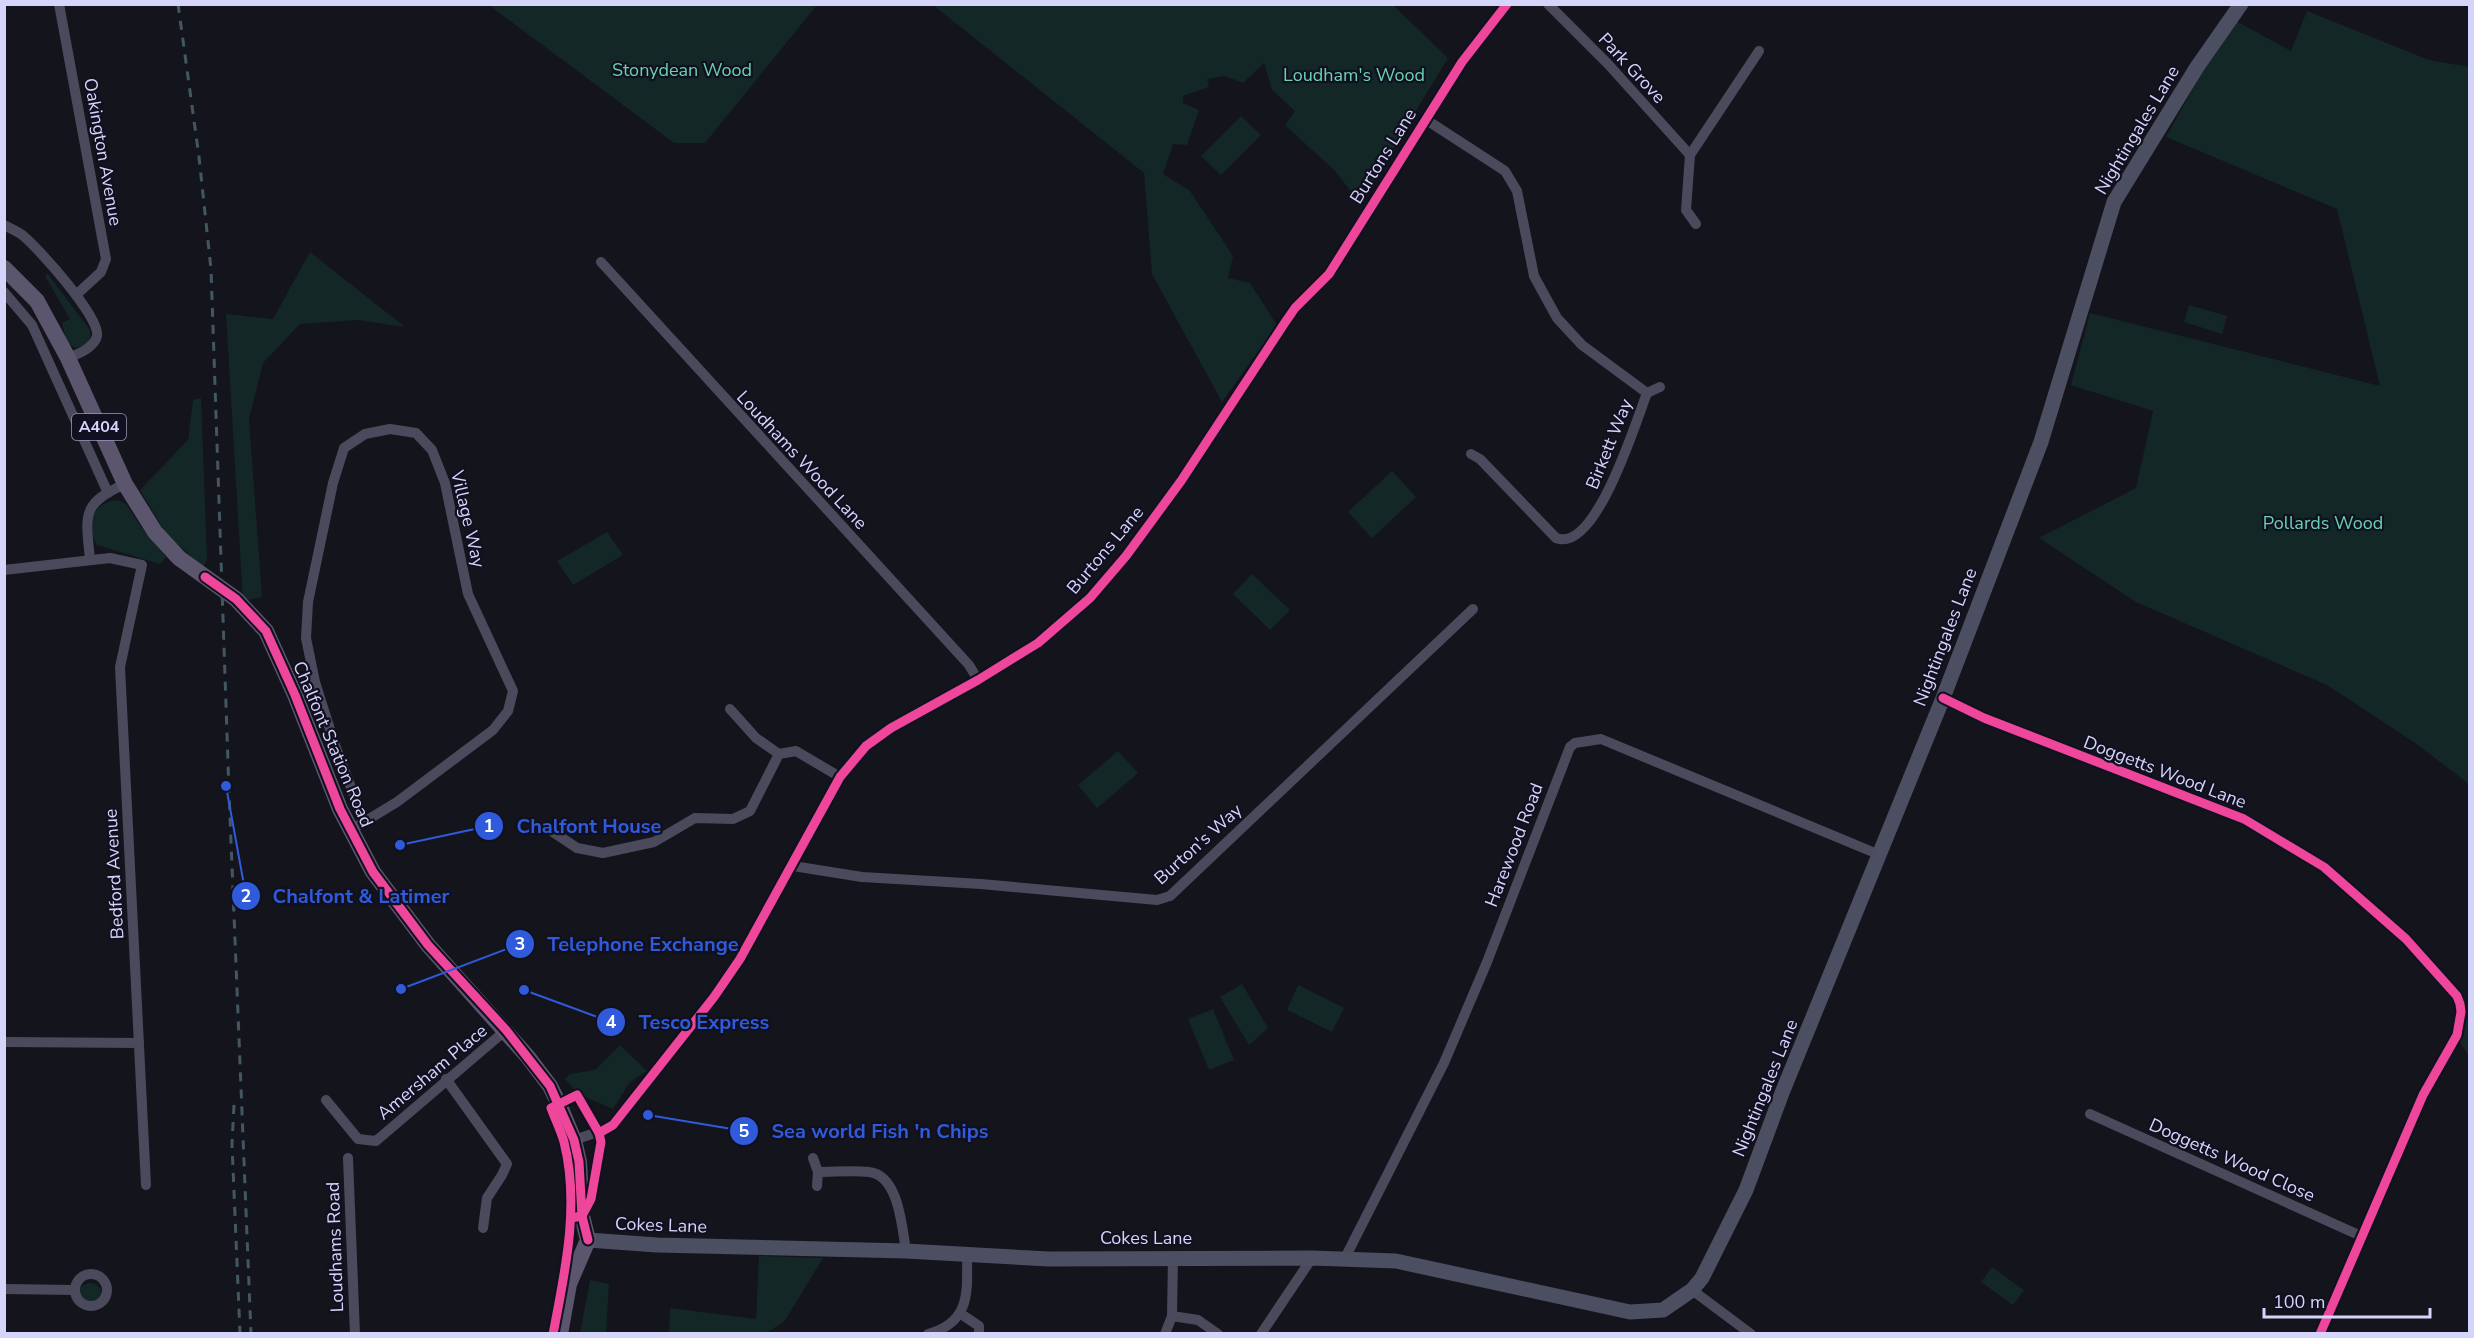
<svg xmlns="http://www.w3.org/2000/svg" width="2474" height="1338" font-family="'Nunito Sans',sans-serif">
  <style>
    .green { fill: #132726 }
    .lines { fill: none; stroke-linecap: round; stroke-linejoin: round }
    .minor { stroke: #4a4a5c; stroke-width: 10 }
    .secondary { stroke: #4c4e62; stroke-width: 15 }
    .primary { stroke: #5b556d; stroke-width: 16 }
    .rail { stroke: #435763; stroke-width: 3; stroke-dasharray: 9 8; stroke-linecap: butt }
    .cycleway-casing { stroke: #111020; stroke-width: 13 }
    .cycleway { stroke: #ed469a; stroke-width: 9 }
    .labels { text-anchor: middle; dominant-baseline: central; stroke-width: 4.5; stroke-linejoin: round; paint-order: stroke }
    .shield { fill: #111020; stroke: #9a99b9; stroke-width: 1.5 }
    .shield-label { font-size: 16px; font-weight: bold; fill: #d5d4fa }
    .street-label { font-size: 18px; fill: #d5d4fa; stroke: #111020 }
    .park-label { font-size: 18px; fill: #68d2af; stroke: #111020 }
    .leader { fill: none; stroke: #2f5bdb; stroke-width: 2 }
    .callout-dot { fill: #2f5bdb; stroke: #111020; stroke-width: 2 }
    .mark-label { font-size: 18px; text-anchor: middle; font-weight: bold; fill: #fff }
    .callout-label { font-size: 20px; text-anchor: middle; font-weight: bold; fill: #2f5bdb; stroke: #111020; stroke-width: 4.5; stroke-linejoin: round; paint-order: stroke }
  </style>
  <rect width="100%" height="100%" fill="#14141c"/>
  <g class="green">
    <path d="M489,5h328l-112,138h-31z"/>
    <path d="M933,5h460l55,53 -88,145 -25,-32 -50,-46 10,-14 -23,-21 -8,-27 -21,20 -18,-7 -18,3 2,8 -26,9v7l16,7 -12,35 -14,-1 -10,30 27,17 43,65 -5,22 22,5 27,42 -55,77 -70,-128 -8,-101z"/>
    <path d="M2307,11l122,49 40,7v717l-54,-41 -88,-58 -191,-83 -97,-64 97,-50 17,-77 -82,-26 19,-72 290,73 -43,-177 -171,-72 66,-118 59,32z"/>
    <path d="M1241,116l20,19 -40,40 -20,-19z"/>
    <path d="M310,252l95,75 -47,-7 -58,4 -37,39 -14,56 13,178 -19,4 -17,-287 47,5z"/>
    <path d="M47,273l43,57v10l-5,6 -10,2 -8,-6 -5,-19 8,-4 -25,-43z"/>
    <path d="M2189,305l38,11 -5,18 -38,-12z"/>
    <path d="M201,398l6,162 -4,7 -36,-32 -27,-45 48,-50 5,-40z"/>
    <path d="M1392,471l24,26 -44,41 -24,-26z"/>
    <path d="M118,500l8,4 16,24 24,29 -6,7 -63,-19c-13,-21 -4,-43 21,-45z"/>
    <path d="M607,532l16,23 -50,30 -16,-24z"/>
    <path d="M1252,574l38,36 -20,20 -37,-36z"/>
    <path d="M1118,751l20,22 -41,35 -19,-23z"/>
    <path d="M1242,984l26,44 -19,17 -29,-48z"/>
    <path d="M1298,985l46,23 -12,24 -45,-22z"/>
    <path d="M1213,1009l21,51 -25,10 -21,-51z"/>
    <path d="M2469,1016v40l-11,-16z"/>
    <path d="M620,1045l27,26 -17,11 -17,27 -35,-15 -13,-15 5,-5 25,-4z"/>
    <path d="M759,1256l64,2 -39,64 -18,11h-97l1,-25 86,11z"/>
    <path d="M1992,1267l32,23 -11,15 -32,-23z"/>
    <path d="M590,1280l19,4 -3,49h-26z"/>
    <circle cx="90" cy="1295" r="12"/>
  </g>
  <g class="lines">
    <g class="minor">
      <path d="M59,4l47,255 -5,13 -25,23"/>
      <path d="M1548,4l60,60 82,91"/>
      <path d="M1425,119l80,52 12,20 17,85 23,42 25,27 65,48c-11,28 -51,161 -91,145l-76,-79 -9,-5"/>
      <path d="M1696,224l-10,-14 4,-55 69,-104"/>
      <path d="M4,225c6,3 12,6 17,9 16,12 80,84 76,102 -3,12 -19,18 -29,22"/>
      <path d="M601,262l368,403 9,15"/>
      <path d="M4,292l28,33 76,168"/>
      <path d="M1647,393l13,-6"/>
      <path d="M90,560c-4,-44 -10,-56 35,-76"/>
      <path d="M4,570l106,-12 32,7 -22,102 26,518"/>
      <path d="M1943,698l41,20 260,101 80,48 82,72 51,57 3,8 1,8 -4,23 -34,60 -103,239"/>
      <path d="M730,709l26,29 23,16"/>
      <path d="M350,830l14,-8 33,-20 96,-72 15,-19 5,-20 -45,-97 -23,-111 -13,-33 -16,-17 -26,-4 -25,5 -21,14 -11,35 -25,119 -2,36 9,44 20,63 29,77"/>
      <path d="M553,832l24,16 26,5 51,-11 41,-24 38,1 17,-8 29,-57 17,-3 44,26"/>
      <path d="M793,866l69,11 119,7 176,16 13,-4 303,-287"/>
      <path d="M4,1042l135,1"/>
      <path d="M446,1079l61,85 -5,11 -15,23 -4,30"/>
      <path d="M326,1100l32,39 18,2 130,-111"/>
      <path d="M2090,1114l271,122"/>
      <path d="M574,1140l36,-12 104,-131 26,-38 100,-182 26,-31 25,-18 87,-48 60,-37 52,-45 36,-42 55,-75 103,-157 11,-16 34,-34 133,-212 45,-58"/>
      <path d="M348,1158l7,176"/>
      <path d="M813,1158l5,14"/>
      <path d="M817,1186l1,-14c17,0 35,-2 51,0 30,3 33,56 37,79"/>
      <path d="M1345,1258l99,-195 43,-101 83,-215 5,-4 26,-4 279,116"/>
      <circle cx="91" cy="1290" r="16"/>
      <path d="M4,1289l71,1"/>
      <path d="M1692,1290l59,44"/>
      <path d="M961,1314l18,12v8"/>
      <path d="M1172,1316l26,4 20,14"/>
      <path d="M928,1334c44,-12 39,-44 39,-81"/>
      <path d="M1165,1334l7,-18 1,-59"/>
      <path d="M1261,1334l51,-76"/>
    </g>
    <path class="secondary" d="M588,1240l69,5 249,6 143,8 263,-1 84,3 234,51 33,-2 29,-20 10,-12 44,-88 36,-97 161,-395 98,-256 73,-240 83,-135 44,-63"/>
    <path class="primary" d="M4,268l33,33 31,57 57,126 30,48 24,26 57,41 30,32 29,64 45,114 33,63 55,73 100,112 22,29 9,18 15,36 5,22 3,54 6,24 -19,44 -9,50"/>
    <g class="rail">
      <path d="M178,4l21,153 12,112 18,523 22,542"/>
      <path d="M234,1105l-2,39 8,190"/>
    </g>
    <g class="cycleway-casing">
      <g id="cycleway">
        <path d="M205,577l31,22 30,32 29,64 45,114 33,63 55,73 78,85 44,56 24,54 5,22 3,54 6,24"/>
        <path d="M1943,698l41,20 260,101 80,48 82,72 51,57 3,8 1,8 -4,23 -34,60 -103,239"/>
        <path d="M599,1133l14,-8 101,-128 26,-38 100,-182 26,-31 25,-18 87,-48 60,-37 52,-45 36,-42 55,-75 103,-157 11,-16 34,-34 133,-212 45,-58"/>
        <path d="M553,1334c12,-62 27,-129 11,-192 -3,-11 -9,-23 -13,-34l26,-13 22,38 2,9 -10,57 -9,17 -11,2"/>
      </g>
    </g>
    <use href="#cycleway" class="cycleway"/>
  </g>
  <g class="labels">
    <rect class="shield" x="72" y="414" width="54" height="26" rx="4.5"/>
    <g class="shield-label">
      <text x="99" y="427">A404</text>
    </g>
    <g class="street-label">
      <text transform="translate(1632 68) rotate(47)">Park Grove</text>
      <text transform="translate(2137 130) rotate(-59)">Nightingales Lane</text>
      <text transform="translate(103 152) rotate(80)">Oakington Avenue</text>
      <text transform="translate(1383 156) rotate(-58)">Burtons Lane</text>
      <text transform="translate(1609 444) rotate(-68)">Birkett Way</text>
      <text transform="translate(802 460) rotate(47)">Loudhams Wood Lane</text>
      <text transform="translate(468 519) rotate(77)">Village Way</text>
      <text transform="translate(1105 550) rotate(-50)">Burtons Lane</text>
      <text transform="translate(1945 637) rotate(-69)">Nightingales Lane</text>
      <text transform="translate(333 744) rotate(67)">Chalfont Station Road</text>
      <text transform="translate(2165 772) rotate(21)">Doggetts Wood Lane</text>
      <text transform="translate(1198 844) rotate(-42)">Burton's Way</text>
      <text transform="translate(1514 845) rotate(-69)">Harewood Road</text>
      <text transform="translate(114 874) rotate(-93)">Bedford Avenue</text>
      <text transform="translate(432 1072) rotate(-40)">Amersham Place</text>
      <text transform="translate(1765 1088) rotate(-68)">Nightingales Lane</text>
      <text transform="translate(2232 1160) rotate(24)">Doggetts Wood Close</text>
      <text transform="translate(661 1225) rotate(2)">Cokes Lane</text>
      <text x="1146" y="1238">Cokes Lane</text>
      <text transform="translate(335 1247) rotate(-92)">Loudhams Road</text>
    </g>
    <g class="park-label">
      <text x="682" y="70">Stonydean Wood</text>
      <text x="1354" y="75">Loudham's Wood</text>
      <text x="2323" y="523">Pollards Wood</text>
    </g>
  </g>
  <path class="leader" d="M400 845L489 826M226 786L246 896M401 989L520 944M524 990L611 1022M648 1115L744 1131"/>
  <g class="callout-dot">
    <circle cx="400" cy="845" r="6"/>
    <circle cx="226" cy="786" r="6"/>
    <circle cx="401" cy="989" r="6"/>
    <circle cx="524" cy="990" r="6"/>
    <circle cx="648" cy="1115" r="6"/>
    <circle cx="489" cy="826" r="15"/>
    <circle cx="246" cy="896" r="15"/>
    <circle cx="520" cy="944" r="15"/>
    <circle cx="611" cy="1022" r="15"/>
    <circle cx="744" cy="1131" r="15"/>
  </g>
  <g class="mark-label">
    <text x="489" y="832">1</text>
    <text x="246" y="902">2</text>
    <text x="520" y="950">3</text>
    <text x="611" y="1028">4</text>
    <text x="744" y="1137">5</text>
  </g>
  <g class="callout-label">
    <text x="589" y="833">Chalfont House</text>
    <text x="361" y="903">Chalfont &amp; Latimer</text>
    <text x="643" y="951">Telephone Exchange</text>
    <text x="704" y="1029">Tesco Express</text>
    <text x="880" y="1138">Sea world Fish 'n Chips</text>
  </g>
  <rect width="2474" height="1338" fill="none" stroke="#d5d4fa" stroke-width="12"/>
  <path d="M2264 1308v9h166v-9" fill="none" stroke="#d5d4fa" stroke-width="3"/>
  <text x="2273" y="1308" font-size="18" fill="#d5d4fa" stroke="#111020" stroke-width="4.5" paint-order="stroke">100 m</text>
</svg>
